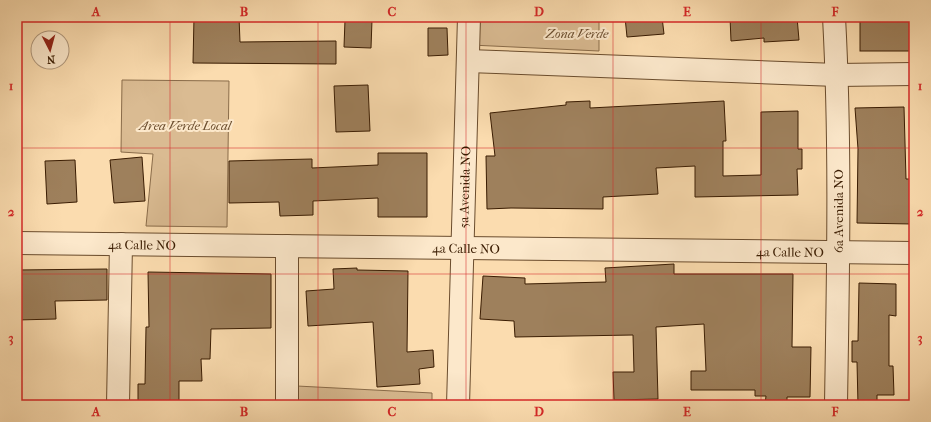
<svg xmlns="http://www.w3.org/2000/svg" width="931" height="422" font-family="'IM FELL French Canon',serif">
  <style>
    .green { fill: #dabb92; stroke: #8a6c4a }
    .building { fill: #9e805c; stroke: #3a1c02 }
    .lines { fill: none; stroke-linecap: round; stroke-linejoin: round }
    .minor-casing { stroke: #6a4c2d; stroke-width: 24 }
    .minor { stroke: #fce8cb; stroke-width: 22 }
    .grid { fill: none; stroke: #d62828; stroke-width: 1; stroke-opacity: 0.55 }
    .labels { text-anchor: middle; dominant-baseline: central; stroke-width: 4; stroke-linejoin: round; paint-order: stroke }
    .park-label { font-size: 13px; font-style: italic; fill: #6a4c2d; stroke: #fce8cb }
    .street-label { font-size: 13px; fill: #3a1c02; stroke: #fce8cb }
    .neatline { fill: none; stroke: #d62828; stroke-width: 1.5 }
    .grid-label { font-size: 13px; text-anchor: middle; font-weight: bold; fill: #d62828 }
  </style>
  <rect width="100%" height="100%" fill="#fbdcaf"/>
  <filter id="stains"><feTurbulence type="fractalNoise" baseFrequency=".005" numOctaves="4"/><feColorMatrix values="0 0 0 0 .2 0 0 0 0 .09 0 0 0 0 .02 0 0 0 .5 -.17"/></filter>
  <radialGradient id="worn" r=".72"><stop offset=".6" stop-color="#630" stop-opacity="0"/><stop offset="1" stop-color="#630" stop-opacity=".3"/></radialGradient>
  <g class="green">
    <path d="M470,17h129v34l-128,-6z"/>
    <path d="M122,80l107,1 -2,146 -81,-1 7,-72 -32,-2z"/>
    <path d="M297,386l135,7v12h-136z"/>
  </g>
  <g class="building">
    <path d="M194,17h45l1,25 96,-1v23l-143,-1z"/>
    <path d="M625,17h37l2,17 -37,3z"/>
    <path d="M730,17h67l2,23 -35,2v-4l-33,3z"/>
    <rect x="860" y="17" width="54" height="34"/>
    <path d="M345,20h27l-1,28 -27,-1z"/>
    <path d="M428,28h19l1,27 -20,1z"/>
    <path d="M368,85l2,46 -34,1 -2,-46z"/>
    <path d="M590,101v7l134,-7 2,40h-3v35l38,-1v-63l37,-1v38h4v20h-5l1,26 -103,2v-31l-39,2 2,26 -55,3v12l-92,-1 -24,1 -1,-53h9l-5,-43 76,-8v-3z"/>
    <path d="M904,107l2,72h7l-1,45 -55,-1 1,-74 -3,-41z"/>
    <path d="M378,153h49v64h-49v-19l-65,3v14l-33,1 -1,-14 -50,1v-42l83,-2v9l66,-3z"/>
    <path d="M142,157l3,44 -31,2 -4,-43z"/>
    <path d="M75,160l2,42 -30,2 -2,-43z"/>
    <path d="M674,264v10h119l-1,73h19l-1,50h-23v8h-22l1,-9h-11v-6h-64v-19h15l-2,-47 -48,3 2,72 -44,1 -1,-28h21l-1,-37 -118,2 -1,-16 -34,-2 3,-43 42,2v6l81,-2 -1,-14z"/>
    <path d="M357,268v2l51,1 -1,81 26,-2 1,17 -15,2 1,15 -43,3 -4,-65 -65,4 -2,-35 28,-2 -1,-20z"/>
    <path d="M107,269v31l-52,1 1,18 -39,1v-50z"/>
    <path d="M148,272l123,2v54l-60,1 -1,30h-9l1,22h-23v24h-41v-21h7l1,-57h3z"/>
    <path d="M859,283l37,1v32l-7,-1v51h4l1,29h-17v10h-19l-1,-43h-5v-21h6z"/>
  </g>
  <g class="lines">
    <g class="minor-casing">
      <g id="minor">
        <path d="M834,17c7,129 4,259 2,388"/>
        <path d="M468,61l369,14 77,-1"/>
        <path id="s1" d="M17,243l897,10"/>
        <path d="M287,246v159"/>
        <path d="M118,405l3,-161"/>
        <path id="s2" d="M458,405l11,-388"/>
      </g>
    </g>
    <use href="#minor" class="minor"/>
  </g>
  <path class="grid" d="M170,17v388M318,17v388M466,17v388M613,17v388M761,17v388M17,148h897M17,274h897"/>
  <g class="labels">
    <g class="park-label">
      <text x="577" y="33">Zona Verde</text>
      <text x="185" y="125">Area Verde Local</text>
    </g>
    <g class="street-label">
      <text stroke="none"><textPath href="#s2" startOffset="218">5a Avenida NO</textPath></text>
      <text transform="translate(838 211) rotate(-90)">6a Avenida NO</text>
      <text stroke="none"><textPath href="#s1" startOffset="125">4a Calle NO</textPath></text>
      <text stroke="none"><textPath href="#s1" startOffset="449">4a Calle NO</textPath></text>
      <text stroke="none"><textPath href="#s1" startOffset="773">4a Calle NO</textPath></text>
    </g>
  </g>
  <rect width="931" height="422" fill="none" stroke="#fbdcaf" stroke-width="44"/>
  <g transform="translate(50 50) rotate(174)"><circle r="19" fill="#fce8cb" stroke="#ae967b"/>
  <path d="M0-3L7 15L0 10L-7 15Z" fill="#8f2418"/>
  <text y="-6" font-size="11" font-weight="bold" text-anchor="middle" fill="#3a1c02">N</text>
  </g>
  <rect x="22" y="22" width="887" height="378" class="neatline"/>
  <g class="grid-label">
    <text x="96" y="16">A</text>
    <text x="244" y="16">B</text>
    <text x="392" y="16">C</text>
    <text x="539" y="16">D</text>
    <text x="687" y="16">E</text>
    <text x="835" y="16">F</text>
    <text x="11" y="90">1</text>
    <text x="920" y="90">1</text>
    <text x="11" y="216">2</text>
    <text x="920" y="216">2</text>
    <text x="11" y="342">3</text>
    <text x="920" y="342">3</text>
    <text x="96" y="416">A</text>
    <text x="244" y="416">B</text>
    <text x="392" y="416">C</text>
    <text x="539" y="416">D</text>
    <text x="687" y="416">E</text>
    <text x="835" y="416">F</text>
  </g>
  <rect width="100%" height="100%" filter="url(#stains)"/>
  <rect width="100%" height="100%" fill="url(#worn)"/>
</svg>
